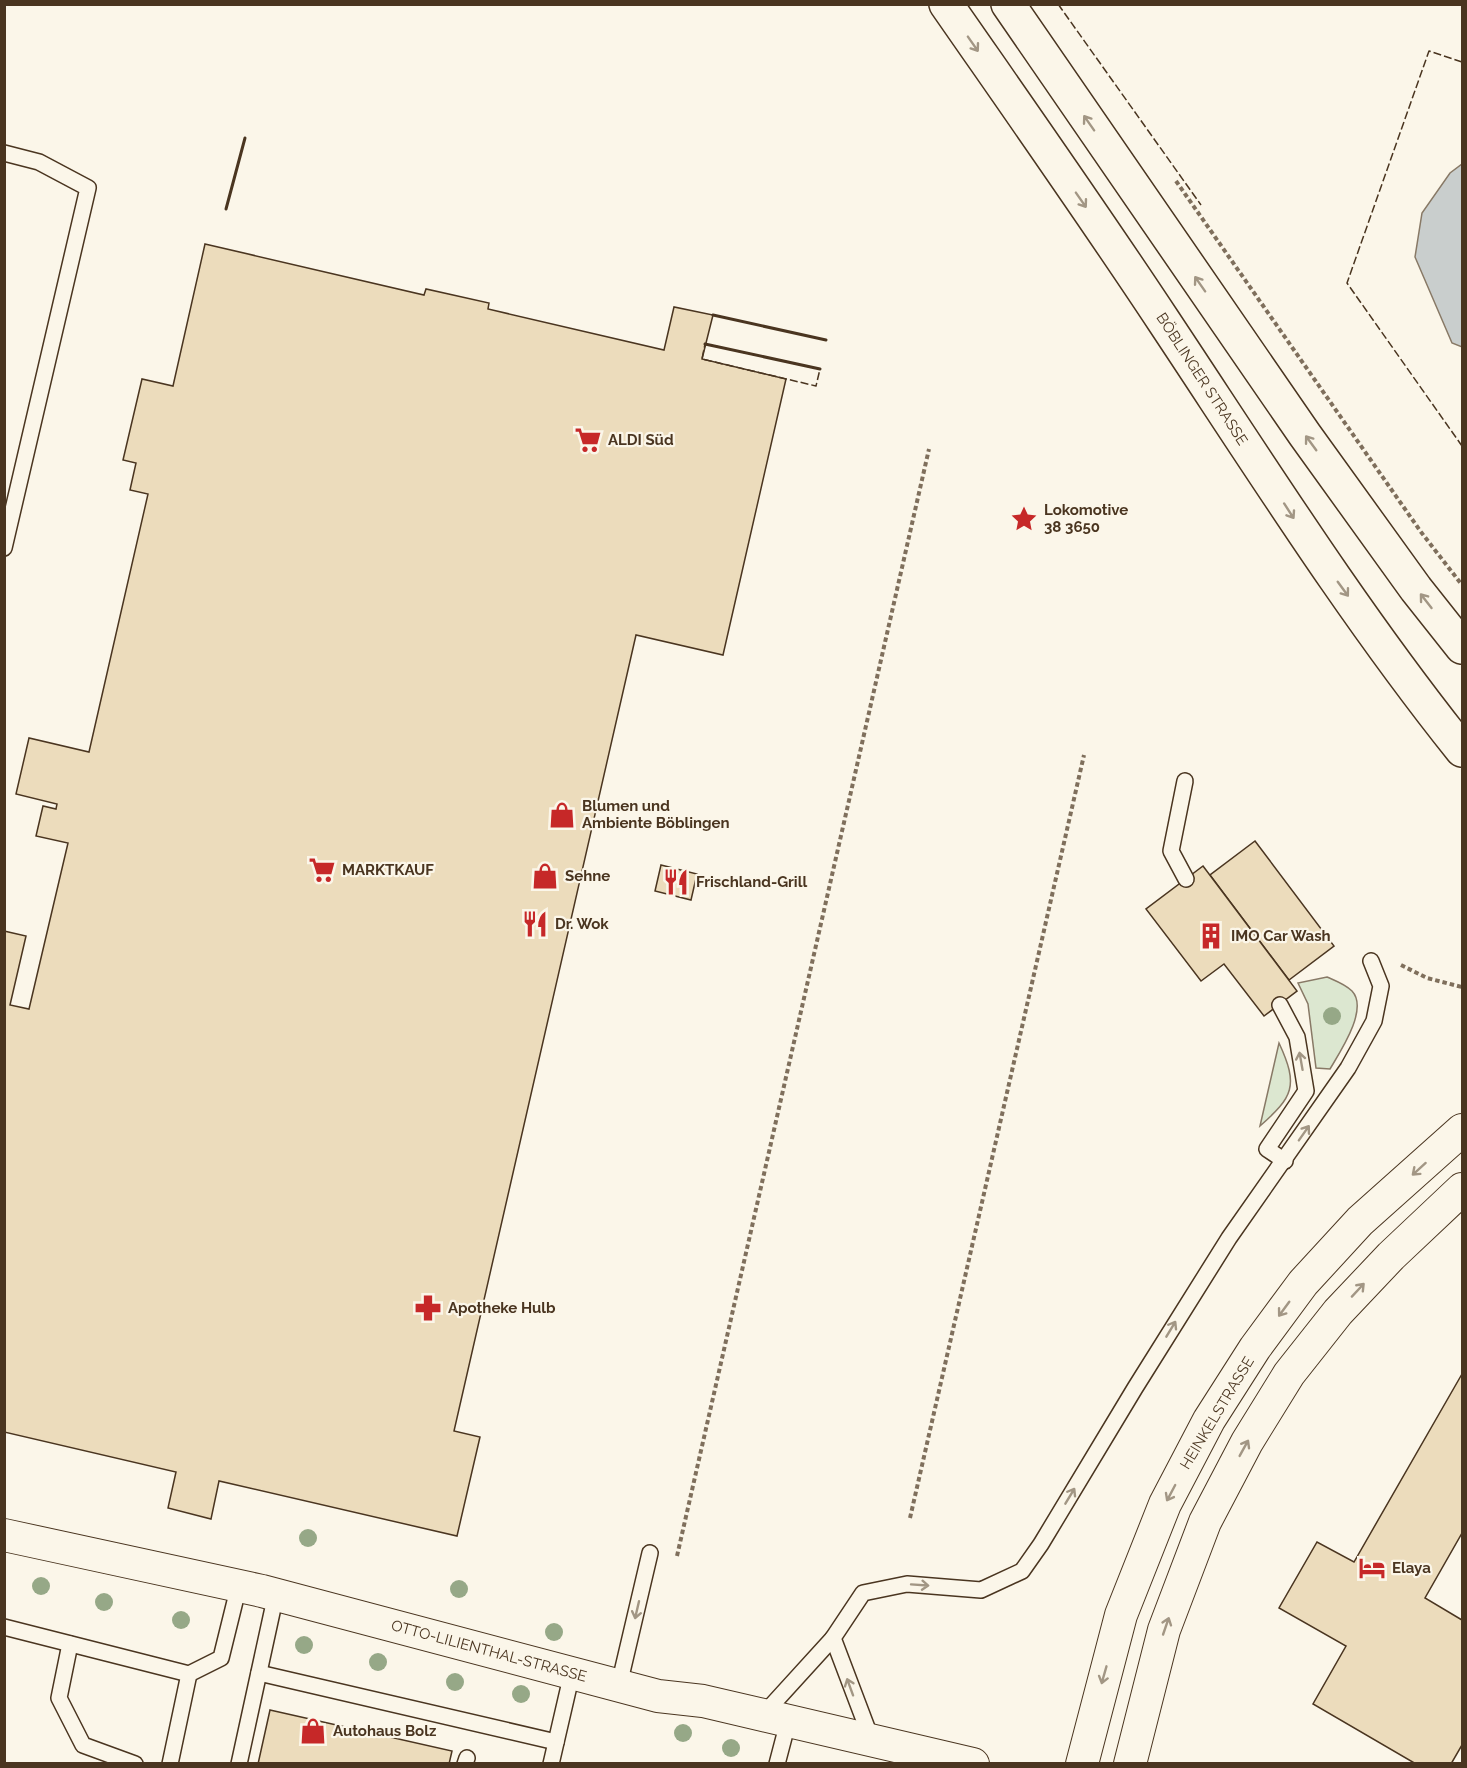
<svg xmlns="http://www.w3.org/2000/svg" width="1467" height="1768" font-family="Raleway,sans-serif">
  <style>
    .green { fill: #dce7d0; stroke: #887966; stroke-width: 1.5 }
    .water { fill: #c9cecd; stroke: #887966; stroke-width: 1.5 }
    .building { fill: #ecdcbc; stroke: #4a3520; stroke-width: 1.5 }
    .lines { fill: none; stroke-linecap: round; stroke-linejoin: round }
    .lane-casing { stroke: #4a3520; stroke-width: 18 }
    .street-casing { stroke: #4a3520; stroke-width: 34 }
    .primary-casing { stroke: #4a3520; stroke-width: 36 }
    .path { stroke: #7f6f5c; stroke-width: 4; stroke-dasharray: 4.5 3; stroke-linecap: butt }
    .lane { stroke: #fbf6e9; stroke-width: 15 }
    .street { stroke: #fbf6e9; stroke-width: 32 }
    .primary { stroke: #fbf6e9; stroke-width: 33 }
    .fence { stroke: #4a3520; stroke-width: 1.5; stroke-dasharray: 8 3; stroke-linecap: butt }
    .wall { stroke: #4a3520; stroke-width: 3 }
    .tree { fill: #96a887 }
    .oneway { stroke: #a29684 }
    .labels { text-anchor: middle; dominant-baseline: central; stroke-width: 4.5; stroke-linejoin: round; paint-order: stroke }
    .street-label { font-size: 15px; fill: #4a3520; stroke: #fbf6e9 }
    .poi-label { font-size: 15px; font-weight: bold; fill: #4a3520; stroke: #fbf6e9; text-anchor: start }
  </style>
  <rect width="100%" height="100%" fill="#fbf6e9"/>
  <g class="green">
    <path d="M1327,977c9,4 18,7 25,14 17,18 -12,61 -22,78l-14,-1 -8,-64 -10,-21z"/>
    <path d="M1279,1043c20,43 14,54 -19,83z"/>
  </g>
  <path class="water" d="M1462,164v183l-10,-4 -37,-86 7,-44 28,-40z"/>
  <g class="building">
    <path d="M205,244l219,51 2,-6 63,14 -1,6 176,41 10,-43 39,8 -11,44 84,20 -63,276 -87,-20 -182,796 26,6 -23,99 -238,-55 -8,38 -43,-11 8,-36 -172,-40v-501l22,5 -16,69 19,4 39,-166 -32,-7 7,-30 13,3 1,-5 -41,-10 13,-56 60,14 59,-258 -18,-4 6,-27 -13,-3 19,-81 31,7z"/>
    <path d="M1255,841l79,105 -45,34 -79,-105z"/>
    <path d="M661,865l36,9 -6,26 -36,-9z"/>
    <path d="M1203,866l94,125 -33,25 -40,-52 -23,17 -55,-72z"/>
    <path d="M1462,1374v159l-37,65 37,22v125l-11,19h-35l-103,-60 33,-58 -67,-38 38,-66 37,20z"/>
    <path d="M270,1710l182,41 -3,13h-191z"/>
  </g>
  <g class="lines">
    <g class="lane-casing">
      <g id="lane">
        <path d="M4,153l35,9 49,26 -84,360"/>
        <path d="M1185,781l-14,70 15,28"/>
        <path d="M1280,1005l17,32 9,54 -39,58 18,12"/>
        <path d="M4,1627l185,47 32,-16 18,-73"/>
        <path d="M70,1644l-11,54 24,47 52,19"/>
        <path d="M259,1673l297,69"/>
        <path d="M619,1685l31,-132"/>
        <path d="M762,1716l71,-78"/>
        <path d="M872,1741l-39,-103 30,-45 44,-9 74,6 41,-19 19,-27 94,-156 94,-150 119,-170 26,-47 7,-35 -10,-25"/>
        <path d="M170,1764l19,-90"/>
        <path d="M239,1764l37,-170"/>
        <path d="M465,1764l2,-6"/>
        <path d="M551,1764l21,-91"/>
        <path d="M777,1764l11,-42"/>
      </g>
    </g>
    <g class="street-casing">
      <g id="street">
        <path d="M4,1535l258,56 396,105 45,5 270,63"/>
        <path d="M1082,1764l39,-149 44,-111 44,-84 46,-72 48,-65 57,-62 102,-91"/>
        <path d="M1130,1764l34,-134 41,-108 42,-80 42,-68 49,-62 53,-56 71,-67"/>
      </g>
    </g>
    <g class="primary-casing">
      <g id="primary">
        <path d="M946,4c73,105 147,210 217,316 97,146 190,294 299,430"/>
        <path d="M1008,4l297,431 111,154 46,58"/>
      </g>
    </g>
    <g class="path">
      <path d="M1176,181l245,351 41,53"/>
      <path d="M1401,965l26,13 35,9"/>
      <path d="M910,1518l174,-763"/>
      <path d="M677,1556l252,-1107"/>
    </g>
    <use href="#lane" class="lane"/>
    <use href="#street" class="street"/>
    <use href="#primary" class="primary"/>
    <g class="fence">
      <path d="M1058,4l143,201"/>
      <path d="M1462,62l-33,-11 -82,232 115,163"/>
      <path d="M705,344l115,25 -4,17 -114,-27z"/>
    </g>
    <g class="wall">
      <path d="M226,209l19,-71"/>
      <path d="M713,315l113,25"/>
      <path d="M705,344l115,25"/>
    </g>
  </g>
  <g class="tree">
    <circle cx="1332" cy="1016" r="9"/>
    <circle cx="308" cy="1538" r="9"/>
    <circle cx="41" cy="1586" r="9"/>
    <circle cx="459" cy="1589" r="9"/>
    <circle cx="104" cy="1602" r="9"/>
    <circle cx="181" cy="1620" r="9"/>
    <circle cx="554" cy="1632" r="9"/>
    <circle cx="304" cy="1645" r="9"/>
    <circle cx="378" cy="1662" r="9"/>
    <circle cx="455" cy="1682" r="9"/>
    <circle cx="521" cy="1694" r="9"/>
    <circle cx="683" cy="1733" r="9"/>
    <circle cx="731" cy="1748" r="9"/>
  </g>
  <defs><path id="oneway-shaft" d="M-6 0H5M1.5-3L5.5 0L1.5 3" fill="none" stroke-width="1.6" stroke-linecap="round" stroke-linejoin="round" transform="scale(1.5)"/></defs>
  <g class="oneway">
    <use href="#oneway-shaft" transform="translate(973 44) rotate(55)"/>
    <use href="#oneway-shaft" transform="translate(1089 123) rotate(-125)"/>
    <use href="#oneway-shaft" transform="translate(1081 200) rotate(55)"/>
    <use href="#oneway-shaft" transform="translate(1200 284) rotate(-125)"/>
    <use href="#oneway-shaft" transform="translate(1311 443) rotate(-126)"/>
    <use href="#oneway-shaft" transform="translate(1289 511) rotate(57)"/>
    <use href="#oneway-shaft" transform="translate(1343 589) rotate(54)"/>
    <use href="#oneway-shaft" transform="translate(1426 601) rotate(-128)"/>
    <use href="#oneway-shaft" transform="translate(1301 1061) rotate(-100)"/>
    <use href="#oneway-shaft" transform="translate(1304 1133) rotate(-55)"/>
    <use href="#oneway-shaft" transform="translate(1419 1169) rotate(138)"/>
    <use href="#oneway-shaft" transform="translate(1358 1290) rotate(-47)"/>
    <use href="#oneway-shaft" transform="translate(1284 1309) rotate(126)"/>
    <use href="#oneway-shaft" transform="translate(1171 1329) rotate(-59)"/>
    <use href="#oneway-shaft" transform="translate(1244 1448) rotate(-61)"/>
    <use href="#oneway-shaft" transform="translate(1171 1493) rotate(118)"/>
    <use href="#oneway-shaft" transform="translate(1070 1496) rotate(-59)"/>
    <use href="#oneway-shaft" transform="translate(920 1585) rotate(4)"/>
    <use href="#oneway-shaft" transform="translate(637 1610) rotate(103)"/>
    <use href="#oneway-shaft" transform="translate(1166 1626) rotate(-71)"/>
    <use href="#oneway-shaft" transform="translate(1104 1675) rotate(106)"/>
    <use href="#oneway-shaft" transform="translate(850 1687) rotate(-110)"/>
  </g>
  <defs>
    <g id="supermarket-bare" transform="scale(2.07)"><path d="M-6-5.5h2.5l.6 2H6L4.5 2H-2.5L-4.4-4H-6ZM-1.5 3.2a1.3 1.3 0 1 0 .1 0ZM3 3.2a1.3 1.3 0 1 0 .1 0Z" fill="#c62828" stroke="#fbf6e9" stroke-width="2.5" paint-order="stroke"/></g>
    <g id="sight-bare" transform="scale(2.07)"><path d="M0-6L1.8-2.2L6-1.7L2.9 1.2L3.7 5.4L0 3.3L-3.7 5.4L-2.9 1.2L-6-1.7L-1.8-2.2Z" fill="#c62828" stroke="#fbf6e9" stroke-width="2.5" paint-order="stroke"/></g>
    <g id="shop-bare" transform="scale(2.07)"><path d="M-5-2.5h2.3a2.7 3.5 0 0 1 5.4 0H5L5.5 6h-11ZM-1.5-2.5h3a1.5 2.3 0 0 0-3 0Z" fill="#c62828" stroke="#fbf6e9" stroke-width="2.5" paint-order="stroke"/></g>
    <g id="restaurant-bare" transform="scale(2.07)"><path d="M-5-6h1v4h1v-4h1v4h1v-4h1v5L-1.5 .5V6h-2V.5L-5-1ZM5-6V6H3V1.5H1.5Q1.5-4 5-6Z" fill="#c62828" stroke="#fbf6e9" stroke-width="2.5" paint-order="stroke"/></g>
    <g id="building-bare" transform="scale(2.07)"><path d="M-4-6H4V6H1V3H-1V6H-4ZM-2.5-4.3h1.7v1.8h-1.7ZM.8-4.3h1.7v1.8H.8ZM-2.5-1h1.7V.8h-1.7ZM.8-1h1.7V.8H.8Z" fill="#c62828" stroke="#fbf6e9" stroke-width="2.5" paint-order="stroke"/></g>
    <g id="pharmacy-bare" transform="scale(2.07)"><path d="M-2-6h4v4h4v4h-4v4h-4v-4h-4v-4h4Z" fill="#c62828" stroke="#fbf6e9" stroke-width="2.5" paint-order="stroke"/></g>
    <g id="hotel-bare" transform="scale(2.07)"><path d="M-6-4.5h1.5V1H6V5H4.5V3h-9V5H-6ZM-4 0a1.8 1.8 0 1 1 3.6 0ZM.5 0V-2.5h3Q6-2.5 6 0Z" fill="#c62828" stroke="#fbf6e9" stroke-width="2.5" paint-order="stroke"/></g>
  </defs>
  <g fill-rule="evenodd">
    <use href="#supermarket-bare" x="588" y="440"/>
    <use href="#sight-bare" x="1024" y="519"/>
    <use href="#shop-bare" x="562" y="815"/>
    <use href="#supermarket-bare" x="322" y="870"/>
    <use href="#shop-bare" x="545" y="876"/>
    <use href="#restaurant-bare" x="676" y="882"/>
    <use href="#restaurant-bare" x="535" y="924"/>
    <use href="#building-bare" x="1211" y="936"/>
    <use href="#pharmacy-bare" x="428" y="1308"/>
    <use href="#hotel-bare" x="1372" y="1568"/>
    <use href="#shop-bare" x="313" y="1731"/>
  </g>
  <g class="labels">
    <g class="street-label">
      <text transform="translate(1202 379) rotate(57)">BÖBLINGER STRASSE</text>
      <text transform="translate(1217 1413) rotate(-59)">HEINKELSTRASSE</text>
      <text transform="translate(489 1651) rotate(15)">OTTO-LILIENTHAL-STRASSE</text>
    </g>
    <g class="poi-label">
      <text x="608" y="440">ALDI Süd</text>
      <text x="1044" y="510">Lokomotive<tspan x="1044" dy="17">38 3650</tspan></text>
      <text x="582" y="806">Blumen und<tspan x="582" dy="17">Ambiente Böblingen</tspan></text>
      <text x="342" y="870">MARKTKAUF</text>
      <text x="565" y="876">Sehne</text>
      <text x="696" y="882">Frischland-Grill</text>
      <text x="555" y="924">Dr. Wok</text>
      <text x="1231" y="936">IMO Car Wash</text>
      <text x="448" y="1308">Apotheke Hulb</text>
      <text x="1392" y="1568">Elaya</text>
      <text x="333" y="1731">Autohaus Bolz</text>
    </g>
  </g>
  <rect width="1467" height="1768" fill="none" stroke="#4a3520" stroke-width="12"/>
</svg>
